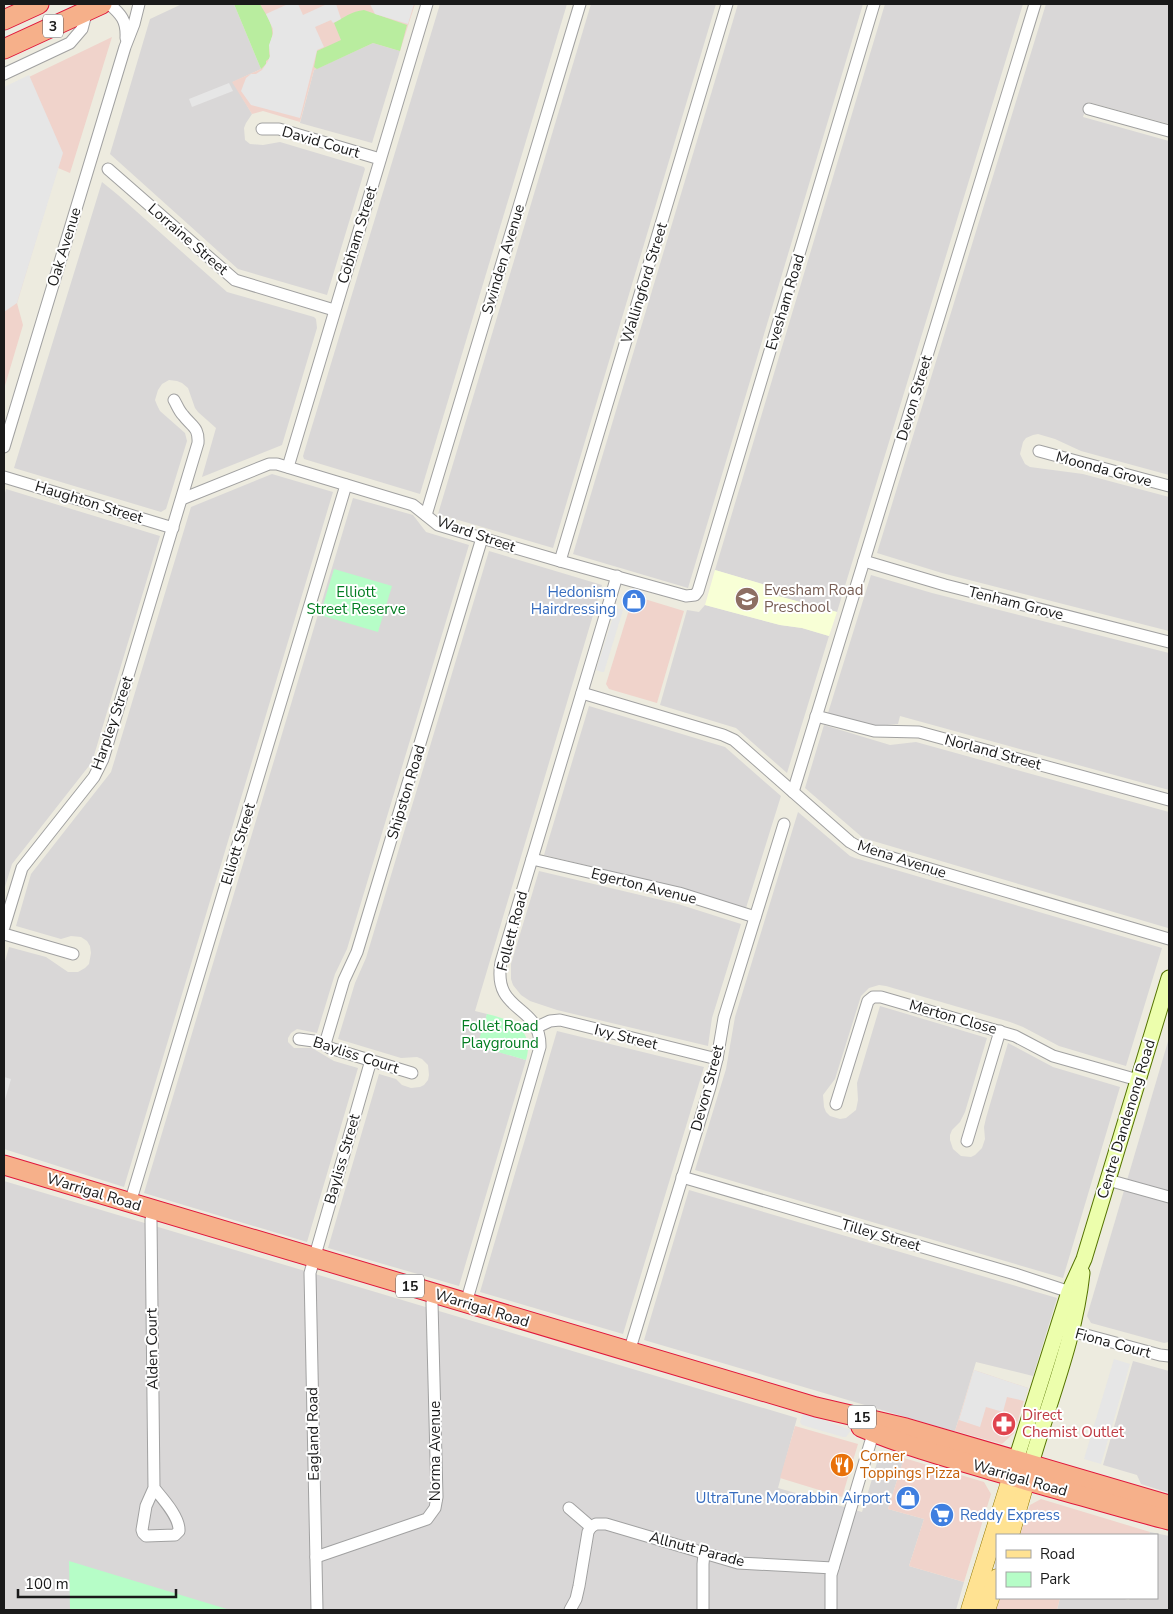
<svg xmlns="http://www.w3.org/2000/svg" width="1173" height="1614" font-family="'Nunito Sans',sans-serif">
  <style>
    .residential { fill: #d9d7d7 }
    .commercial { fill: #f0d3cb }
    .education { fill: #f8ffd6 }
    .grass { fill: #b9ed9f }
    .park { fill: #b6fdc7 }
    .parking { fill: #e6e6e6 }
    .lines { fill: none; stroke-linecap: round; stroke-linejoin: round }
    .minor-casing { stroke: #a1a1a1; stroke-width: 13 }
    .secondary-casing { stroke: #547300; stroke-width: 17 }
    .primary-casing { stroke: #917800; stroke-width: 19 }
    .trunk-casing { stroke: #e0173b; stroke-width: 21 }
    .minor { stroke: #fff; stroke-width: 11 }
    .secondary { stroke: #ecfeac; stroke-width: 15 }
    .primary { stroke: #ffe292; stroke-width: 18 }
    .trunk { stroke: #f6b08a; stroke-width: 19 }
    .labels { text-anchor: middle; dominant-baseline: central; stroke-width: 4; stroke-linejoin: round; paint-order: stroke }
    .shield { fill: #fff; stroke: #5f5f5f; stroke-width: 1 }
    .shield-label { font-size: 14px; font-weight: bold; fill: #1a1a1a }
    .street-label { font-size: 15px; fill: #1a1a1a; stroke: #fff }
    .education-label { font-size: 15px; fill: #785e54; stroke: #fff; text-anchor: start }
    .park-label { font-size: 15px; fill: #037d22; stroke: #fff }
    .shop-label { font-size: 15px; fill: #366cbe; stroke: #fff; text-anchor: end }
    .health-label { font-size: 15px; fill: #be3a42; stroke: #fff; text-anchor: start }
    .food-label { font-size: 15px; fill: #c56008; stroke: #fff; text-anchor: start }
  </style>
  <rect width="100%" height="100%" fill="#edebdf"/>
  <g class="residential">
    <path d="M182,4h52l27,65 -28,13 19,32 -6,9 -2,5 1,12 5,4 13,1 17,-3 84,25 1,2 -38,126 -89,-26 -128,-115 40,-135z"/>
    <path d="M440,4h127l-147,490 -116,-35 -1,-3z"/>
    <path d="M591,4h125l-163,544 -115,-34z"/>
    <path d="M738,4h125l-175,584 -115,-34z"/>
    <path d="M885,4h138l-186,608 -67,-18 2,-7 -57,-17z"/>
    <path d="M1046,4h123v120l-81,-22 -5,15 86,24v334l-88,-24 -26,-12 -17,-5 -5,1 -7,3 -3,4 -3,12 5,10 5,3 53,7 86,23v134l-227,-58 -65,-20z"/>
    <path d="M373,43l27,8 -28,92 -72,-20 14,-53z"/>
    <path d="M102,182l16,13 109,97 87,25 2,2 1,9 -35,117 -80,32 14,-49 -18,-16 -3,-4 -7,-20 -6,-5 -5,-2 -8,-1 -7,4 -4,6 -3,10 2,5 3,6 25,22 2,8 -21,68 -5,3 -147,-44z"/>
    <path d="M272,474l61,18 -209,695 -120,-38v-184l5,-18 37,10 22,15h10l7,-4 4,-4 2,-11 -1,-7 -3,-5 -6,-4 -10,-1 -10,3 -45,-13 15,-52 80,-102 80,-265z"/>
    <path d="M6,489l154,47 -68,226 -80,102 -8,26v-393z"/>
    <path d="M353,498l60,17 13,17 43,13 -122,404 -12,25 -18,59 -20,-4 -6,4 -3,5v4l6,6h18l22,13 24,7 -51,174 -163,-49z"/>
    <path d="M489,551l113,34 -127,426 12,3 -9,32 48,14 -67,226 -131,-38 51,-174 17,5 6,6 9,3 9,-1 4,-2 4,-5 1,-5 -1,-10 -6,-6 -5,-2 -16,1 -63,-19 17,-56 11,-25z"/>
    <path d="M871,575l61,18 237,60v137l-269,-74 -2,8 -22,2 -48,-13z"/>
    <path d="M705,605l75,20 22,3 27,8 -42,137 -51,-45 -76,-23 27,-95 12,2z"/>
    <path d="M589,706l136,41 56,49 -35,112 -66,-20 -136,-33z"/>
    <path d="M824,725l66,20 26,-3 253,70 -1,116 -305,-90 -58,-50z"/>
    <path d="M798,812l52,44 5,2 307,90 -36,118 -67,-20 -36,-19 -13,-5 -124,-36 -7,-1 -10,3 -8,8 -26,83 -12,16 1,12 2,5 4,4 10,3 6,-1 10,-8 2,-10 -1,-17 23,-77 107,32 -22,74 -5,10 -8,8 -2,5v5l3,9 8,7 10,1 4,-2 7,-7 3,-9 -1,-12 2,-9 22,-75 45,24 67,20 -57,191 -368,-108 31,-101 9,-52z"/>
    <path d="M539,871l139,33 63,20 -29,94 -4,28 -151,-36 -27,-9 -9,-6 -8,-10 -2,-6v-15z"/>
    <path d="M557,1031l147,36 -81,267 -143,-42z"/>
    <path d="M1169,1038v304l-5,1 -73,-20 -4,-7z"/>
    <path d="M4,1181l793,237 -19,70 84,24 17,-56 6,-3 19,5 -16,51 36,10 -15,47 55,16 -8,28h-952z"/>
    <path d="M689,1190l368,108 -24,78 -57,-14 -21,69h-2l-309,-91z"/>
    <path d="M1133,1361l36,10v122l-28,-9 -4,-9 -34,-10z"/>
    <path d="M1150,1532l19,4v74h-112l3,-12h60l9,2 1,-2h27v-63h-8z"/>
  </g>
  <g class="commercial">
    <path d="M260,4h155l-15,47 -27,-8 -59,27 -14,52 -37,-11 -11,3 -20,-32 29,-13 5,-8 6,-25z"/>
    <path d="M112,37l-42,136 -12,-5 -8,25 -33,110 6,22 -19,64v-300z"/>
    <path d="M638,597l46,14 -27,92 -48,-14 -3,-5 26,-84z"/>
    <path d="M974,1370l54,18 -14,45 -12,11 -47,-13z"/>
    <path d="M795,1426l63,18 -16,53 -62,-19z"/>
    <path d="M904,1458l80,24 7,12 -27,88 -55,-16 15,-47 -36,-10z"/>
    <path d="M1041,1499l109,33 -1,3h-129l10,-30z"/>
    <path d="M1000,1598h60l-3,12h-61z"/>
  </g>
  <path class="education" d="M715,570l57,17 -1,7 66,18 -8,24 -27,-8 -22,-3 -75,-20z"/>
  <g class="grass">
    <path d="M234,4h26c4,8 11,16 12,26 2,9 -5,14 -2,28l-4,3v3l-5,5z"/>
    <path d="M364,10l43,15 -7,26 -27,-8 -56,26 -3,-2 3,-16 24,-11 -7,-17c9,-5 18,-12 30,-13z"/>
  </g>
  <g class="park">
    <path d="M334,569l58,17 -14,46 -58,-17z"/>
    <path d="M487,1014c25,6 48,15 39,46l-49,-14z"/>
    <path d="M69,1561l161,49h-160z"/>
  </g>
  <g class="parking">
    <path d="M288,4h10l5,11 24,-11h9l5,15 -8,4 -2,-3 -16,7 9,20 -7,3 -17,68 -49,-13 -10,-14 5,-13 5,-4h5l6,-4 6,-9 2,-5 -1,-11 4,-11v-5l-7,-15z"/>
    <path d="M370,4h44l-6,20 -33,-10z"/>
    <path d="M29,75l34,78 -46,150 -13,9v-225z"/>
    <path d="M229,83l4,8 -41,16 -3,-8z"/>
    <path d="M616,608l7,2 -19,62h-2l-6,-2z"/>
    <path d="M4,1077l7,2 -7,24z"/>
    <path d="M1114,1359l16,5 -29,100 -17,-5z"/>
    <path d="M974,1370l54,18 -4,13 -17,-4 -4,15 -17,-5 -6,20 -21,-7z"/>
    <path d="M803,1413l48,17 -5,7h-3l-41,-12 -2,-3z"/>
  </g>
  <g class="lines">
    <g class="minor-casing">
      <g id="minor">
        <path d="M109,4c12,10 18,17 17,34"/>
        <path d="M4,74l66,-31 12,-14 5,-19"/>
        <path d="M1089,109l80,22"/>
        <path d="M262,129h17l101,30"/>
        <path d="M108,169l127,111 99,30"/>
        <path d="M4,447l121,-400 9,-23 5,-20"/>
        <path d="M1039,451l130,35"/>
        <path d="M288,467l139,-463"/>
        <path d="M4,477l169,51"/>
        <path d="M182,499l87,-35h8l136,41 25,20 122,36 126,35 9,-1 3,-4 176,-587"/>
        <path d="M426,515l154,-511"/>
        <path d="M560,561l167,-557"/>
        <path d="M864,561l81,24 224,57"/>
        <path d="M582,693l141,42 11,5 116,102 12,7 307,90"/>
        <path d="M816,716l58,15 45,1 250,68"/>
        <path d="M793,792l242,-788"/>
        <path d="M532,859l147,34 76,24"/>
        <path d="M4,927l18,-59 72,-91 9,-18 95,-316c1,-16 -6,-16 -15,-28 -4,-4 -6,-10 -9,-15"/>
        <path d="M4,934l69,20"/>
        <path d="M537,1027l13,-6 10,-1 157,39"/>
        <path d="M299,1039l22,3 9,6 82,25"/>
        <path d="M325,1044l19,-64 13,-28 125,-414"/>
        <path d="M836,1104l32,-103 5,-4h8l134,39 38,20 85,24"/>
        <path d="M967,1141l33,-110"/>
        <path d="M682,1177l333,97 61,20"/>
        <path d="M1108,1180l61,17"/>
        <path d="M130,1203l216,-718"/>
        <path d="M153,1210l-2,10 3,268 -8,18 -4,24 1,3 3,3 29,-1 4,-4c1,-14 -17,-33 -25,-43"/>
        <path d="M466,1303l74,-256c1,-44 -48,-33 -39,-85l116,-386"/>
        <path d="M1064,1329l96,26 9,1"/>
        <path d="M629,1352l81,-265 7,-28 7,-41 60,-194"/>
        <path d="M569,1508l22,19 5,-3h10l132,39 95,5"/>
        <path d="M316,1557l111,-38 8,-11 2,-11 -5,-194 2,-9"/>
        <path d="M317,1610l-7,-337 61,-213"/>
        <path d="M570,1610l6,-11 3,-13 9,-54 3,-5"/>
        <path d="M703,1610v-46l1,-10"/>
        <path d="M831,1610v-35l44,-148"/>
      </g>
    </g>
    <g class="secondary-casing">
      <g id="secondary">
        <path d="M1016,1460l53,-168 15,-33 85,-281"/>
        <path d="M1031,1464c18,-63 44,-125 51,-191"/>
      </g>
    </g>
    <g class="primary-casing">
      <g id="primary">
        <path d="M1010,1535l20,-69"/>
        <path d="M970,1610l46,-147"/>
        <path d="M986,1610l11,-32"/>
      </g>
    </g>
    <g class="trunk-casing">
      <g id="trunk">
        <path d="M4,20l35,-16"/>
        <path d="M4,49l98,-45"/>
        <path d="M4,1165l812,242 90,21 263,77"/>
        <path d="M861,1427c51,22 111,37 164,53 48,13 96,28 144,40"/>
      </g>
    </g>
    <use href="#minor" class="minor"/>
    <use href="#secondary" class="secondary"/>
    <use href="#primary" class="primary"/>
    <use href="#trunk" class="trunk"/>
  </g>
  <defs>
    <g id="school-disc" transform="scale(1.25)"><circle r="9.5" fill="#8d6e63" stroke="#fff"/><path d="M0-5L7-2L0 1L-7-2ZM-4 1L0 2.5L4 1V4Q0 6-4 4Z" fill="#fff"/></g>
    <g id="shop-disc" transform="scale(1.25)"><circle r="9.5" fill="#3f7fe0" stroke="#fff"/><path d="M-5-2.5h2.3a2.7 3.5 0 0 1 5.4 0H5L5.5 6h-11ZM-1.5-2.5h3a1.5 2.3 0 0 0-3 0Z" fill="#fff"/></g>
    <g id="pharmacy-disc" transform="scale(1.25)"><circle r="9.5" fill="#e0444e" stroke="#fff"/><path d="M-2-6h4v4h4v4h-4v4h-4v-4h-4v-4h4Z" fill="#fff"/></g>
    <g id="restaurant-disc" transform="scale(1.25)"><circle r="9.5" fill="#e8710a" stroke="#fff"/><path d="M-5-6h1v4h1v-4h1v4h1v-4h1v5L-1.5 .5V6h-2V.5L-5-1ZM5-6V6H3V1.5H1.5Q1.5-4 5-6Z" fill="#fff"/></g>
    <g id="supermarket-disc" transform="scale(1.25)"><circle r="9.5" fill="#3f7fe0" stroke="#fff"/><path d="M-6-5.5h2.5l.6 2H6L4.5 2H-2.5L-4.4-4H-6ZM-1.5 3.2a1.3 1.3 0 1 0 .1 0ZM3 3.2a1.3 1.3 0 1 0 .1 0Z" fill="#fff"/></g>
  </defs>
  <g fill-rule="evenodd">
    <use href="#school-disc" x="747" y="599"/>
    <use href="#shop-disc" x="634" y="601"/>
    <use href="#pharmacy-disc" x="1004" y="1424"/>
    <use href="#restaurant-disc" x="842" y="1465"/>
    <use href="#shop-disc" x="908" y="1498"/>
    <use href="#supermarket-disc" x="942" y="1515"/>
  </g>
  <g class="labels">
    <g class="shield">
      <rect x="43" y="14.5" width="20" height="23" rx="4"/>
      <rect x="396" y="1274.5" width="28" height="23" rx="4"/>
      <rect x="848" y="1405.5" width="28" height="23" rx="4"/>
    </g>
    <g class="shield-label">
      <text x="53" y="26">3</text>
      <text x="410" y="1286">15</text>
      <text x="862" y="1417">15</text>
    </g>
    <g class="street-label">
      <text transform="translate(321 142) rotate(16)">David Court</text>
      <text transform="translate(357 235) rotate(-73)">Cobham Street</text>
      <text transform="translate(188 239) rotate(41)">Lorraine Street</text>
      <text transform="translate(64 247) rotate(-73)">Oak Avenue</text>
      <text transform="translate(503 259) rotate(-73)">Swinden Avenue</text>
      <text transform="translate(644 283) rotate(-73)">Wallingford Street</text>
      <text transform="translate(785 302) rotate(-73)">Evesham Road</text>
      <text transform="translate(914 398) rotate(-73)">Devon Street</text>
      <text transform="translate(1104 469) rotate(15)">Moonda Grove</text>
      <text transform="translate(89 502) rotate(17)">Haughton Street</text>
      <text transform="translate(476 534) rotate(19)">Ward Street</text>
      <text transform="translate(1016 603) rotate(14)">Tenham Grove</text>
      <text transform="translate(112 723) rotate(-71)">Harpley Street</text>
      <text transform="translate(993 752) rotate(15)">Norland Street</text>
      <text transform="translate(406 792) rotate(-73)">Shipston Road</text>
      <text transform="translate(238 844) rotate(-73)">Elliott Street</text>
      <text transform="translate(902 859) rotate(18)">Mena Avenue</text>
      <text transform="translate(644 886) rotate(14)">Egerton Avenue</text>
      <text transform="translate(512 931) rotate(-75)">Follett Road</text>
      <text transform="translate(953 1017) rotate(16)">Merton Close</text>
      <text transform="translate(626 1037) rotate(14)">Ivy Street</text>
      <text transform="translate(356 1055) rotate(18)">Bayliss Court</text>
      <text transform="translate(707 1088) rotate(-75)">Devon Street</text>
      <text transform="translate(1126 1119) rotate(-73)">Centre Dandenong Road</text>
      <text transform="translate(342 1159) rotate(-74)">Bayliss Street</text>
      <text transform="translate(94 1192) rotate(17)">Warrigal Road</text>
      <text transform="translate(881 1235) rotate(16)">Tilley Street</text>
      <text transform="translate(482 1308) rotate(17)">Warrigal Road</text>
      <text transform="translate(1113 1343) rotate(15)">Fiona Court</text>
      <text transform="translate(152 1349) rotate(-91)">Alden Court</text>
      <text transform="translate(313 1434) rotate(-91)">Eagland Road</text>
      <text transform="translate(435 1451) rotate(-90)">Norma Avenue</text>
      <text transform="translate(1020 1478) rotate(16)">Warrigal Road</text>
      <text transform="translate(697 1549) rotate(15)">Allnutt Parade</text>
    </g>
    <g class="education-label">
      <text x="764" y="590">Evesham Road<tspan x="764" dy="17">Preschool</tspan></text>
    </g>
    <g class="park-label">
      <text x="356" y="592">Elliott<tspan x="356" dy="17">Street Reserve</tspan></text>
      <text x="500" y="1026">Follet Road<tspan x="500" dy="17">Playground</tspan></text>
    </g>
    <g class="shop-label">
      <text x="616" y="592">Hedonism<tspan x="616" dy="17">Hairdressing</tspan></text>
      <text x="890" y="1498">UltraTune Moorabbin Airport</text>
      <text x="960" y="1515" text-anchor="start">Reddy Express</text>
    </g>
    <g class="health-label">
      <text x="1022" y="1415">Direct<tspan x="1022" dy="17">Chemist Outlet</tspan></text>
    </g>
    <g class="food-label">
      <text x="860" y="1456">Corner<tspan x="860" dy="17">Toppings Pizza</tspan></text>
    </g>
  </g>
  <rect width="1173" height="1614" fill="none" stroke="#1a1a1a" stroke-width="10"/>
  <rect x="996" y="1534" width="162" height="65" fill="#ffffff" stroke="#a3a3a3"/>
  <rect x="1006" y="1550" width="25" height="8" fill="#ffe292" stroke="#a3a3a3"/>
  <text x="1040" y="1559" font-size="15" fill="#1a1a1a">Road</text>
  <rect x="1006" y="1572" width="25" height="15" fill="#b6fdc7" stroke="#a3a3a3"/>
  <text x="1040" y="1584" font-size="15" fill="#1a1a1a">Park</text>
  <path d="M18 1589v8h158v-8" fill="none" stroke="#1a1a1a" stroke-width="2.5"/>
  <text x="25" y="1589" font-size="15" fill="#1a1a1a" stroke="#ffffff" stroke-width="4" paint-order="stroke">100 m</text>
</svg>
